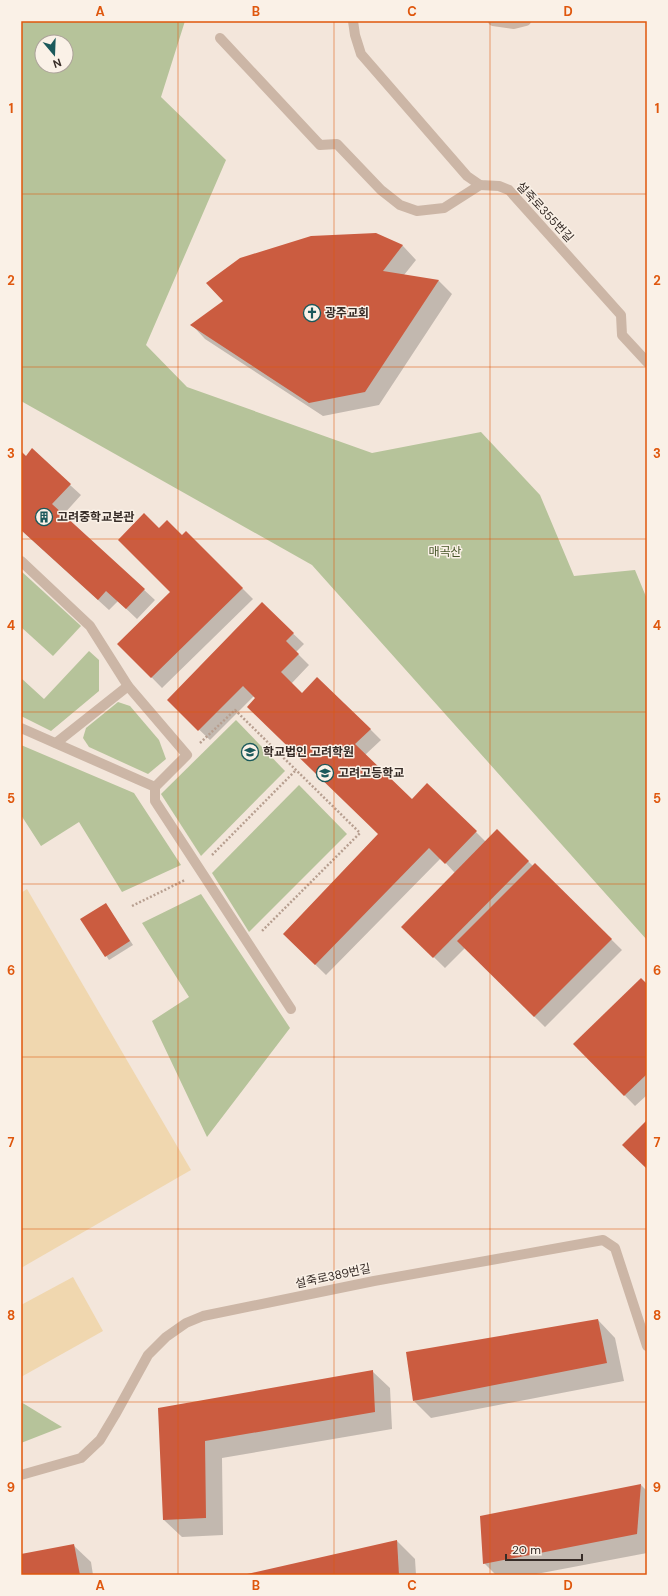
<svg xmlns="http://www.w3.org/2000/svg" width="668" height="1596" font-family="'DM Sans','Noto Sans KR',sans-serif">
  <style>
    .green { fill: #b6c39a; fill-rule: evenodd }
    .sand { fill: #f0d7af }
    .shadow { fill: #0003 }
    .building { fill: #cb5c40 }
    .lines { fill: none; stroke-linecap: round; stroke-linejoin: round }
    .path { stroke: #b79f90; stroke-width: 2.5; stroke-dasharray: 2 2; stroke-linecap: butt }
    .service { stroke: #ccb6a6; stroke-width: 10 }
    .minor { stroke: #ccb6a6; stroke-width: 10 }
    .grid { fill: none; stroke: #df570d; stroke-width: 1; stroke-opacity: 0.55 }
    .labels { text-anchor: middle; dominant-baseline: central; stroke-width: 3; stroke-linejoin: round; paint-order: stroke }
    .street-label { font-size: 12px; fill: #372c27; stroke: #faf1e7 }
    .poi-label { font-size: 12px; font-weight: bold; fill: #372c27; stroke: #faf1e7; text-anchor: start }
    .park-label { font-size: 12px; fill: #48572a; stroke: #faf1e7 }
    .neatline { fill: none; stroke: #df570d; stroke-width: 1.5 }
    .grid-label { font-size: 13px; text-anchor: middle; font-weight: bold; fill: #df570d }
  </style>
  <rect width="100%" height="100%" fill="#f3e6db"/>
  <g class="green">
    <path d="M21,21h164l-24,76 65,63 -80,185 41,42 185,66 109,-21 59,63 34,81 61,-6 12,29v341l-335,-375 -291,-164zM42,42h24v24h-24z"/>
    <path d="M21,571l60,55 -28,30 -32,-29z"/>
    <path d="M89,651l10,9v31l-48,40 -30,-15v-38l23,21z"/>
    <path d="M118,702l12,4 29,34 7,19 -18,15 -59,-27 -6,-9 3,-10z"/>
    <path d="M236,720l49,51 -84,85 -40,-62z"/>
    <path d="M21,745l113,48 47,72 -59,27 -43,-70 -38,24 -20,-31z"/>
    <path d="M299,785l48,49 -98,98 -37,-59z"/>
    <path d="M201,894l89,134 -83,109 -55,-116 37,-24 -47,-74z"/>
    <path d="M21,1402l41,25 -41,16z"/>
  </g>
  <g class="sand">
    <path d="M27,889l164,281 -170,98v-375z"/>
    <path d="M73,1277l30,54 -82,46v-72z"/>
  </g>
  <g class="shadow">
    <path d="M376,234l27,12 13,14 -12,15 35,6 13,13 -73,111 -56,11 -118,-77 -13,-14z"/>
    <path d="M21,453l49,32 11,10 -18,20 92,85 -18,19 -19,-18 -9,9 -88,-80z"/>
    <path d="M159,529l23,7 4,-4 67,67 -91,89 -43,-44 52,-52z"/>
    <path d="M262,604l42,40 -8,8 13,13 -18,19 11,10 68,35 11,11 -16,15 47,46 64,31 10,10 11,-11 36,35 2,-2 87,86 -77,77 -80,-79 -20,20 -42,-41 52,-54 -14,-15 -115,117 -42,-41 95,-100 -125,-138 -44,44 -42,-40z"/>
    <path d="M106,904l27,41 -24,15 -27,-41z"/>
    <path d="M647,985v110l-12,11 -60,-62z"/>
    <path d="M598,1320l17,18 9,43 -193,37 -17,-17z"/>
    <path d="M372,1371l18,17 2,41 -170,29 1,77 -41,2 -18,-17 -5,-111z"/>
    <path d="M641,1485l6,6v62l-116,22h-35l-12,-12z"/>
    <path d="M397,1541l18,18 1,16h-168z"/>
    <path d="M73,1545l18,17 2,13h-72v-20z"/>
  </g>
  <g class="building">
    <path d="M376,233l27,12 -20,26 56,9 -74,112 -56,11 -119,-78 33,-24 -17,-18 34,-25 71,-22z"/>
    <path d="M32,448l39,36 -19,20 93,85 -19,20 -20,-18 -8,9 -77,-70v-79l5,5z"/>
    <path d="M144,513l15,15 8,-8 15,15 4,-4 57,57 -92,90 -34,-34 53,-52 -52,-52z"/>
    <path d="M262,602l32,31 -8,8 13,13 -18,18 21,21 15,-16 54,52 -16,15 57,55 15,-16 50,48 -32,33 -16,-16 -114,117 -32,-31 95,-100 -131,-127 8,-9 -12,-12 -45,45 -31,-31z"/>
    <path d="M497,829l32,32 -96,97 -32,-31z"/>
    <path d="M535,863l77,76 -78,78 -77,-76z"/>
    <path d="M106,903l24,38 -25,16 -25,-38z"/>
    <path d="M641,978l6,6v90l-23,22 -51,-52z"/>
    <path d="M647,1120v49l-25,-24z"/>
    <path d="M598,1319l9,44 -194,38 -7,-49z"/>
    <path d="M373,1370l2,42 -170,29 1,77 -43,2 -5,-112z"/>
    <path d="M641,1484l-4,50 -154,30 -3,-48z"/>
    <path d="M397,1540l2,35h-152v-1z"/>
    <path d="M74,1544l6,31h-59v-21z"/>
  </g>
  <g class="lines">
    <g class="path">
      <path d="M200,743l35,-33 125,123 -99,99"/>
      <path d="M212,855l84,-85"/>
      <path d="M132,906l53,-26"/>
    </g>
    <g class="service">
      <path d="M21,561l69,65 38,60 59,69 -32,32"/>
      <path d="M21,728l134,59v14l136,208"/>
      <path d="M56,743l72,-57"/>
    </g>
    <g class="minor">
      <path d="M353,21l2,14 6,19 106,122 13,9 19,1 10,4 112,125 1,20 25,27"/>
      <path d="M493,21l21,3 12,-3"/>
      <path d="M220,38l100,107 17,-1 44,46 19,15 17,6 27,-3 36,-23"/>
      <path d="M21,1475l60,-17 19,-18 15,-25 33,-60 18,-18 20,-14 17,-7 171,-35 229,-41 12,8 32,98"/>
    </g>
  </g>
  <path class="grid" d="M178,21v1554M334,21v1554M490,21v1554M21,194h626M21,367h626M21,539h626M21,712h626M21,884h626M21,1057h626M21,1229h626M21,1402h626"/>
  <defs>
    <g id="church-ring" transform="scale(0.9)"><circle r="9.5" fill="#faf1e7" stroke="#1b595b" stroke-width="1.5"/><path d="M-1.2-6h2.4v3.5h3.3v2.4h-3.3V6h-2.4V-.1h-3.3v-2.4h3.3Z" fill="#1b595b"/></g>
    <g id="building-ring" transform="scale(0.9)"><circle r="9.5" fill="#faf1e7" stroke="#1b595b" stroke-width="1.5"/><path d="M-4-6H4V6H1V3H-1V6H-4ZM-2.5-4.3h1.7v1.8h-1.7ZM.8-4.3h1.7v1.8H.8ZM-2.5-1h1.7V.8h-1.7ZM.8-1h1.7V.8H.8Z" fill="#1b595b"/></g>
    <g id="school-ring" transform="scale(0.9)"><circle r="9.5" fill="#faf1e7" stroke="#1b595b" stroke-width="1.5"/><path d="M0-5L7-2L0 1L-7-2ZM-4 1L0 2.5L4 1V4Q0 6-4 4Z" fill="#1b595b"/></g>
  </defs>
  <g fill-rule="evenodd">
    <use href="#church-ring" x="312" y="313"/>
    <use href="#building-ring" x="44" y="517"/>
    <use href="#school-ring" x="250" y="752"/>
    <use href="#school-ring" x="325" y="773"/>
  </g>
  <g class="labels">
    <g class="street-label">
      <text transform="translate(545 212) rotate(47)">설죽로355번길</text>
      <text transform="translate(333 1276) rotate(-12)">설죽로389번길</text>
    </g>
    <g class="poi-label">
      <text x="325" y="313">광주교회</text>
      <text x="57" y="517">고려중학교본관</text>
      <text x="263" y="752">학교법인 고려학원</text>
      <text x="338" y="773">고려고등학교</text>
    </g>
    <g class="park-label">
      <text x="445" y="552">매곡산</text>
    </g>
  </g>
  <rect width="668" height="1596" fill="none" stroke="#faf1e7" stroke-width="44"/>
  <g transform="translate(54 54) rotate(161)"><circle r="19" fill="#faf1e7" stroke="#aca29a"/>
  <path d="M0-3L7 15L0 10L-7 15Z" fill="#1b595b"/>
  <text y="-6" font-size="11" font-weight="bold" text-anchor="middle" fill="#372c27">N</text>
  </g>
  <path d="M506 1554v6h76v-6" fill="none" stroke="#372c27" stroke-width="2"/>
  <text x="512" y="1554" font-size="12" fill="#372c27" stroke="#faf1e7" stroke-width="3" paint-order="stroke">20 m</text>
  <rect x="22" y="22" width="624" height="1552" class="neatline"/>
  <g class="grid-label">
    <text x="100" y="16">A</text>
    <text x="256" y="16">B</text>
    <text x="412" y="16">C</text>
    <text x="568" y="16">D</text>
    <text x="11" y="113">1</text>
    <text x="657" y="113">1</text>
    <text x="11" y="285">2</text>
    <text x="657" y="285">2</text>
    <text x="11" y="458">3</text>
    <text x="657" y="458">3</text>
    <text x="11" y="630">4</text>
    <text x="657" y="630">4</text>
    <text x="11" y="803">5</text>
    <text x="657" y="803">5</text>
    <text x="11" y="975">6</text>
    <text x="657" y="975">6</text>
    <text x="11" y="1147">7</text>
    <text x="657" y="1147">7</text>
    <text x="11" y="1320">8</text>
    <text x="657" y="1320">8</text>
    <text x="11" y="1492">9</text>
    <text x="657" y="1492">9</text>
    <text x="100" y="1590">A</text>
    <text x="256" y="1590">B</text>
    <text x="412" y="1590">C</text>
    <text x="568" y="1590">D</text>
  </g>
</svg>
